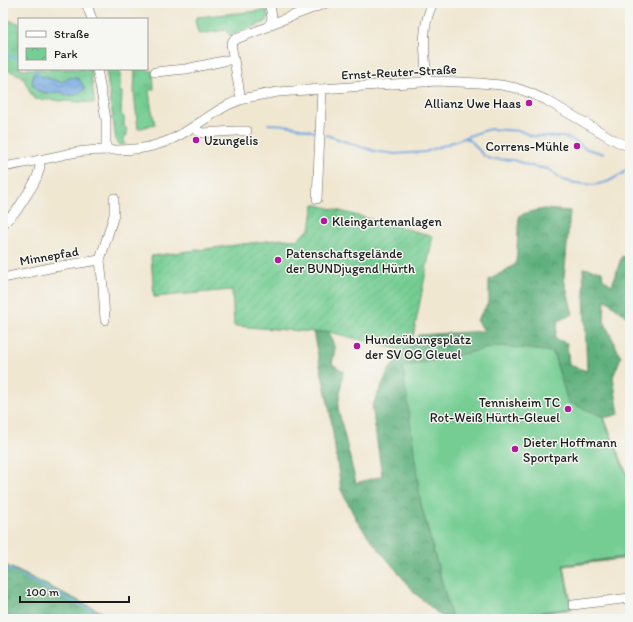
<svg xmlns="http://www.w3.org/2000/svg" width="633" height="622" font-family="Itim,sans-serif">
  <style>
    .grass { fill: url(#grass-tufts); stroke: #487458 }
    .forest { fill: url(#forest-crowns); stroke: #3e664c }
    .park { fill: url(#park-crowns); stroke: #487458 }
    .garden { fill: url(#garden-furrows); stroke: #487458 }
    .pitch { fill: #74cd93; stroke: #487458 }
    .water { fill: url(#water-waves); stroke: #48627e }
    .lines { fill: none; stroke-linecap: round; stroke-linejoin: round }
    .stream { stroke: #75a8e1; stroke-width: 2 }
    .minor-casing { stroke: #66635b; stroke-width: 10 }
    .minor { stroke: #fff; stroke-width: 9 }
    .poi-dot { fill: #b5179e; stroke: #f6f6f2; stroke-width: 1.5 }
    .labels { text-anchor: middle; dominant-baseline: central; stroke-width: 3; stroke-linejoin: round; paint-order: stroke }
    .street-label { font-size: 13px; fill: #1c1c1c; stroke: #f6f6f2 }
    .poi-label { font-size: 13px; fill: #1c1c1c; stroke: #f6f6f2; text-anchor: start }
  </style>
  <defs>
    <pattern id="grass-tufts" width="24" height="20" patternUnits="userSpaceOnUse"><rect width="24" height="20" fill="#74cd93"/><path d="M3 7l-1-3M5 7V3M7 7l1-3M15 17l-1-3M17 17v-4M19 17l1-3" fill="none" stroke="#64af7e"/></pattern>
    <pattern id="forest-crowns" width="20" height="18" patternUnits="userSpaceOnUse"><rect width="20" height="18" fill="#5fb07d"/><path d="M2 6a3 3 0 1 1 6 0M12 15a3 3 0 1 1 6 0" fill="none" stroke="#4e8e66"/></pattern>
    <pattern id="park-crowns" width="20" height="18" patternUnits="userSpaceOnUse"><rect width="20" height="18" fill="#74cd93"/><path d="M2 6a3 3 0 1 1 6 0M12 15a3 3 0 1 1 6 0" fill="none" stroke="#64af7e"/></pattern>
    <pattern id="garden-furrows" width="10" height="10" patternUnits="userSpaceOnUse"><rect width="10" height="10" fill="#74cd93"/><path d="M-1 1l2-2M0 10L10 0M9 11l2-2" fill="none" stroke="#64af7e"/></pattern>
    <pattern id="water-waves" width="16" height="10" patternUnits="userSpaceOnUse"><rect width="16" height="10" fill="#75a8e1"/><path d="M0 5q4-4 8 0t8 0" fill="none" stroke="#5f88b6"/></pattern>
  </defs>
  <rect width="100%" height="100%" fill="#f6f6f2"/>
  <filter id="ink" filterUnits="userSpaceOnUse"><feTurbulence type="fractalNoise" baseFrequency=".025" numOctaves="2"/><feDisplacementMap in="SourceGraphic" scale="8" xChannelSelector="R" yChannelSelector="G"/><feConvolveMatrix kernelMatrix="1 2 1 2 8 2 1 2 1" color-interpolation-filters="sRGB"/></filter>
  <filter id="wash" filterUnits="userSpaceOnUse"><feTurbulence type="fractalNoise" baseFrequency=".012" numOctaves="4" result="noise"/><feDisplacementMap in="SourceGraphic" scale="16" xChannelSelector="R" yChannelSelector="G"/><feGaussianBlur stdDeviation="0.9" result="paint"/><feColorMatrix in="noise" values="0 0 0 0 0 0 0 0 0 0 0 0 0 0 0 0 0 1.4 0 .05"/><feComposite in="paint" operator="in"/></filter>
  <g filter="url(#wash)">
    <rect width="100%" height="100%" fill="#f0e7d1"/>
    <path class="grass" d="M106,69h40l7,3 1,17 -5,1 2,16 4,18 -17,5 -4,-37 1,-22 -15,-1v23h2l-1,23 3,2v9l3,3v6l-3,3 1,6 -6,1 -3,-4z"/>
    <g class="forest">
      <path d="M544,209l26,2 -6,68 9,35 -15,7 -3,18 12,4 2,22 18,6 -4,-103 19,3 1,8 9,6 10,-29 8,3v60l-25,-20 -1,22 17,36 -8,20 6,37 -15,4 26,63v2l-28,-67 -34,-13 -15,-51 -132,152 31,115h-8l-29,-26 -43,-52 -15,-20 -16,-31 -11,-78 -17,-80h16l6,17 -3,15 11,7 -5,37 18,75 26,-7 -10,-69 17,-37 29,-35 66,-4 -7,-11 12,-18v-22l27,-16 3,-48 10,-4z"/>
      <path d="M630,556v2l-66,8 8,43 -67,10h-16l81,-11 -7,-43z"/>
      <path d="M3,564l15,7 98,48h-113z"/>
    </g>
    <g class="park">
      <path d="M267,10l1,8 -2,4 -36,14 -4,-6 -26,4 -2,-1 -3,-13 2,-3z"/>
      <path d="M3,19l16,4v46h72l3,34 -60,-4 -12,-23 -19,-8z"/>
    </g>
    <path class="garden" d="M314,204l119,32 -21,106 -7,9 -76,-19h-16l-79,-6 -2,-36 -78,7 -3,-41 131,-17 14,1 14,-11z"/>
    <path class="pitch" d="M500,346l53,6 15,50 34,14 28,67v73l-67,9 8,43 -82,11h-37l-31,-115 -18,-137z"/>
    <path class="water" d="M34,73l6,3 22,6 10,-5 7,2 6,10 -10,6 -9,1 -3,-4 -15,1 -10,-2 -6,-8z"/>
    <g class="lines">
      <g class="stream">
        <path d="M3,53l16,6"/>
        <path d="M34,69l6,7"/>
        <path d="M268,124c19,0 29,3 47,8"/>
        <path d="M326,135l48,16 21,3 30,-2 39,-14 4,1 4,3 11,13 7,4 23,1 18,6 17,3 15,11 12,3 18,2 14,-3 15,-8 8,-8"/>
        <path d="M465,137l25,-8 30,2 12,5 29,1 10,2 16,10 17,5"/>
        <path d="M3,567l106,52"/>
      </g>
    </g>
  </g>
  <g filter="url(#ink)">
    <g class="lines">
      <g class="minor-casing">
        <g id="minor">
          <path d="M86,3l6,16"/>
          <path d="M271,24l55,-21"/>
          <path d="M97,69l9,50v31"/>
          <path d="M155,72l31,-3 47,-10"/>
          <path d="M427,82c-2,-27 -7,-54 6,-79"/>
          <path d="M241,99l-10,-55 2,-3 3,-2 31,-12c8,-7 4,-15 2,-24"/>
          <path d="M195,126l3,5 4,2 34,-2h11"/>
          <path d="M3,167c12,-2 24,-4 36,-7 16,-3 32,-8 48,-9 24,-2 49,1 72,-7 26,-8 46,-27 69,-39 16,-8 33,-10 50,-13l159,-11 42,2 22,2 15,3 14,5 16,7 70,41 14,6"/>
          <path d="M317,199l5,-110"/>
          <path d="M3,224l14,-14 16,-25 4,-8 3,-10 -1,-7"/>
          <path d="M3,278l51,-11 46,-7"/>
          <path d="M105,320l-2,-33 -3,-27 14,-45v-17"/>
          <path d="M573,605l57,-7"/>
        </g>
      </g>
      <use href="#minor" class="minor"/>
    </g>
  </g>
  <g class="poi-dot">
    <circle cx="529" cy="103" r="4"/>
    <circle cx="196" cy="140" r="4"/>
    <circle cx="577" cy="146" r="4"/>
    <circle cx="324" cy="221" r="4"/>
    <circle cx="278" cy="260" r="4"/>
    <circle cx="357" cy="346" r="4"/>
    <circle cx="568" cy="409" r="4"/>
    <circle cx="515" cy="449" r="4"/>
  </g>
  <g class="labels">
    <g class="street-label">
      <text transform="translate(399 72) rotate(-3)">Ernst-Reuter-Straße</text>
      <text transform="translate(49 256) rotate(-10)">Minnepfad</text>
    </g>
    <g class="poi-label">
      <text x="521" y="103" text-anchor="end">Allianz Uwe Haas</text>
      <text x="204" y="140">Uzungelis</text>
      <text x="569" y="146" text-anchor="end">Correns-Mühle</text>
      <text x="332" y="221">Kleingartenanlagen</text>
      <text x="286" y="253">Patenschaftsgelände<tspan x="286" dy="15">der BUNDjugend Hürth</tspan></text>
      <text x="365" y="339">Hundeübungsplatz<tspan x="365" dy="15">der SV OG Gleuel</tspan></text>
      <text x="560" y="402" text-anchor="end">Tennisheim TC<tspan x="560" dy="15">Rot-Weiß Hürth-Gleuel</tspan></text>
      <text x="523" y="442">Dieter Hoffmann<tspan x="523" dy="15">Sportpark</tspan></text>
    </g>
  </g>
  <rect width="633" height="622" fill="none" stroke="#f6f6f2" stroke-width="16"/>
  <rect x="18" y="18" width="130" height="52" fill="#f6f6f2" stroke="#9f9f9c"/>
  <rect x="26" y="31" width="20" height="6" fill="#ffffff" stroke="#9f9f9c"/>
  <text x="54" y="38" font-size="12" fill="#1c1c1c">Straße</text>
  <rect x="26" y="48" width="20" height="12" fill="url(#park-crowns)" stroke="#9f9f9c"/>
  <text x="54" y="58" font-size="12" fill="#1c1c1c">Park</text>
  <path d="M20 596v6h109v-6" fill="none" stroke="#1c1c1c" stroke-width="2"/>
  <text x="26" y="596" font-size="12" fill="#1c1c1c" stroke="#f6f6f2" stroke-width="3" paint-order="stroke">100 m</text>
</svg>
